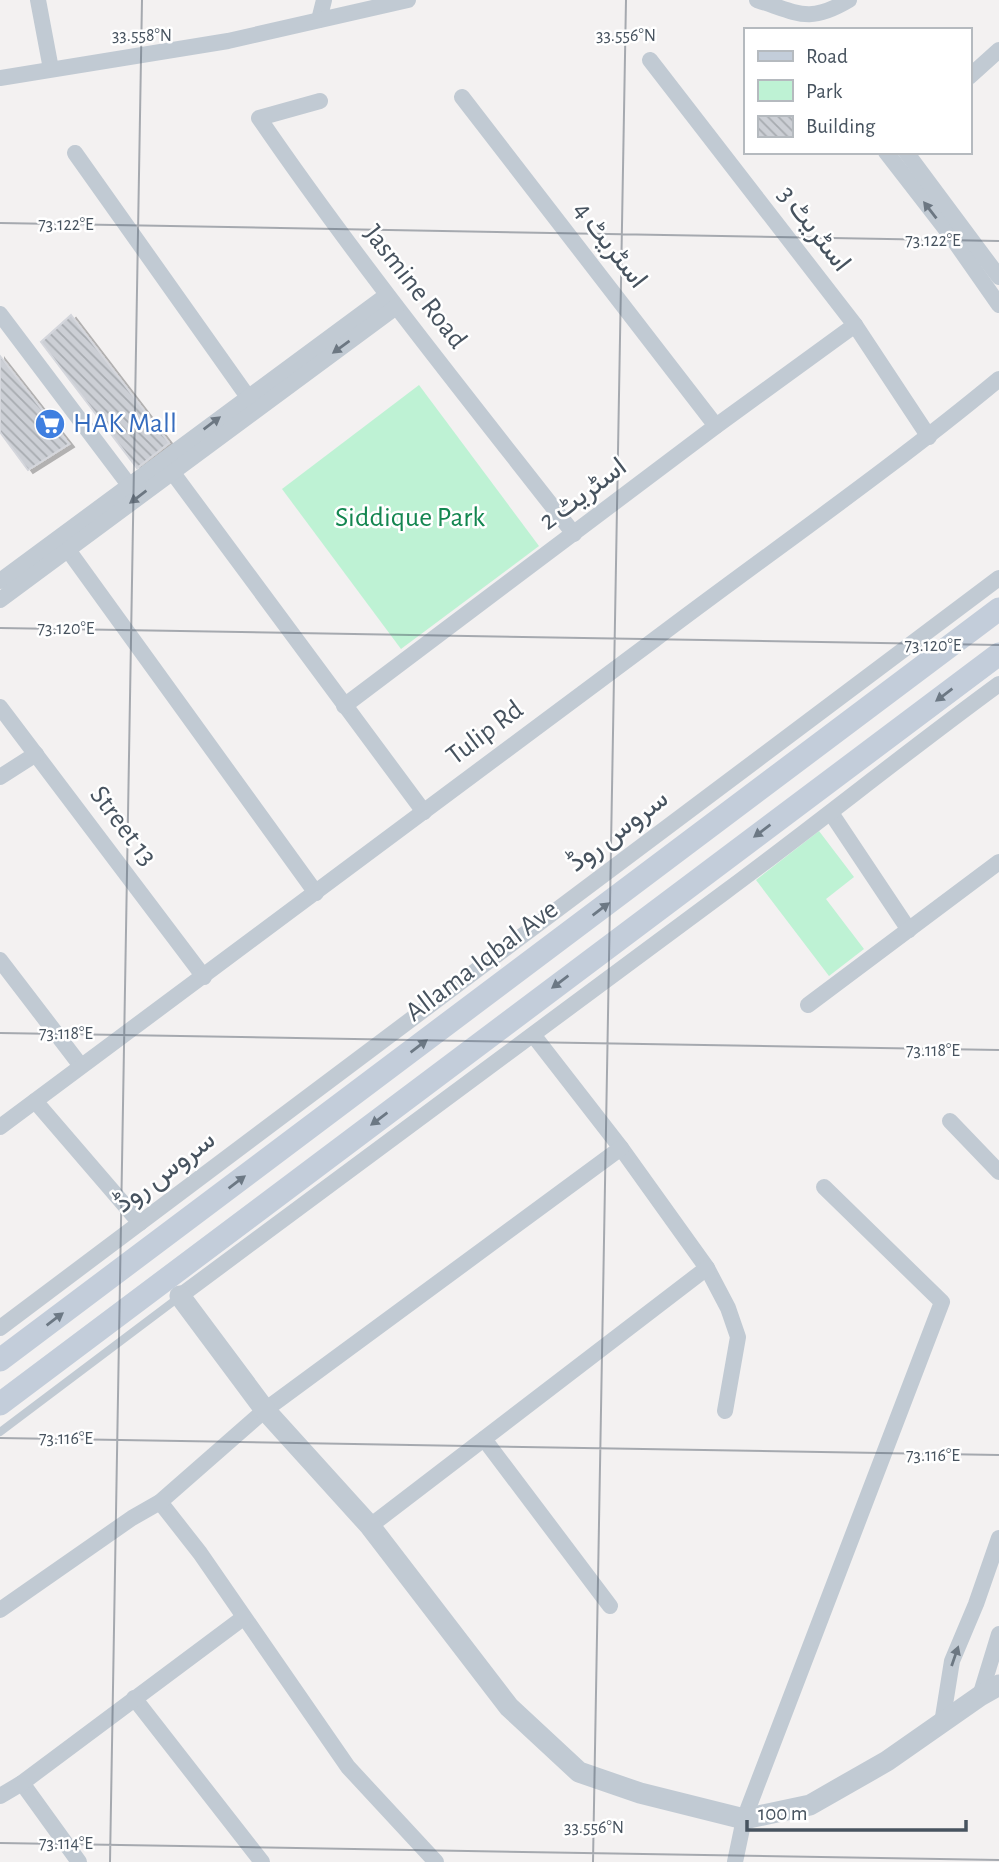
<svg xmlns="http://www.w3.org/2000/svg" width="999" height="1862" font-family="'Alegreya Sans',Vazirmatn,sans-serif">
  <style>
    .green { fill: #bef2d4 }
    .building { fill: url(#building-back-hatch); stroke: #d4d6dc; stroke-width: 2; filter: url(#shadow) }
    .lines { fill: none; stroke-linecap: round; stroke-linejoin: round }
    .service { stroke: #c1cad3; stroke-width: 8 }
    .minor { stroke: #c1cad3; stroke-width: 16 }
    .tertiary { stroke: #c1cad3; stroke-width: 21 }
    .secondary { stroke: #c3cdda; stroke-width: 23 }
    .oneway { fill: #6c7782 }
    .oneway2 { fill: #6c7884 }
    .ticks { fill: none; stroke: #47535f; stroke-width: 2; stroke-opacity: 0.45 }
    .labels { text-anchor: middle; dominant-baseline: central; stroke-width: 5; stroke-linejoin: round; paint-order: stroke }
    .street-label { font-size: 28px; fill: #47535f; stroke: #fff }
    .shop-label { font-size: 28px; fill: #366cbe; stroke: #fff; text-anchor: start }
    .park-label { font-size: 28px; fill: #138650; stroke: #fff }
    .ticks-label { font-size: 18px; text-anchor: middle; fill: #47535f; stroke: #fff; stroke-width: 5; stroke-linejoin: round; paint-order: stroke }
  </style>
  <defs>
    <pattern id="building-back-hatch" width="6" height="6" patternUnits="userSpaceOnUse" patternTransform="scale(1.75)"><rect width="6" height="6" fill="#cccfd5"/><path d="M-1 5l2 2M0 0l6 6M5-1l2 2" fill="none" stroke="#a7abb0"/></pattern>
    <filter id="shadow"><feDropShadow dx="5" dy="3" stdDeviation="0" flood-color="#0004"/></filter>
  </defs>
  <rect width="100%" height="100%" fill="#f3f1f1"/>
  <g class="green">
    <path d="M419,385l120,161 -138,103 -119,-160z"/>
    <path d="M819,831l35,46 -28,22 38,50 -35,27 -73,-96z"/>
  </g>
  <g class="building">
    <path d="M71,315l98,128 -32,25 -96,-126z"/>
    <path d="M0,356l69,88 -41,26 -28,-38z"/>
  </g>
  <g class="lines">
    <path class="service" d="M0,1432l178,-134"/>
    <g class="minor">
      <path d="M38,0l13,69"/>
      <path d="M757,0c41,13 52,24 92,0"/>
      <path d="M319,20l5,-20"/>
      <path d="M650,60l205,265 74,112"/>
      <path d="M969,77l30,-27"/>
      <path d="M0,78l228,-37 180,-41"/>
      <path d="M462,97l254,329"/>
      <path d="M320,101l-61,17c98,143 208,279 315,416"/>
      <path d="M886,152l62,80 51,73"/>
      <path d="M906,152l93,125"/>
      <path d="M75,153l178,251"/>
      <path d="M0,314l129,171"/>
      <path d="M167,465l257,347"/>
      <path d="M63,543l253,350"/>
      <path d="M0,581l387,-286"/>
      <path d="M0,600l396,-293"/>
      <path d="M344,706l372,-280 139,-101"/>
      <path d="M0,707l204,270"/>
      <path d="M0,777l36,-23"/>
      <path d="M831,813l78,117"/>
      <path d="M0,960l81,106"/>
      <path d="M808,1005l191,-143"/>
      <path d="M534,1036l87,112 86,120 21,40 10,29 -13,74"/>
      <path d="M35,1101l105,122"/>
      <path d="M950,1121l49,51"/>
      <path d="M0,1127c218,-162 436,-324 654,-487 115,-87 234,-169 345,-261"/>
      <path d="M180,1296c182,-134 364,-268 545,-404 92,-68 181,-140 274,-208"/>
      <path d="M0,1328l999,-750"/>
      <path d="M484,1439l126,167"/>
      <path d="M160,1502l40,51 148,214 88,95"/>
      <path d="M370,1526l337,-258"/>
      <path d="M0,1610l132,-92 28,-16 105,-92 356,-262"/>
      <path d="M980,1696l19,-62"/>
      <path d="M134,1698l128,164"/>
      <path d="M942,1723l10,-62 24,-57 23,-66"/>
      <path d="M22,1783l57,79"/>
      <path d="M0,1796l22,-13 221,-165"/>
      <path d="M735,1862l9,-43 198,-517 -118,-115"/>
    </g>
    <path class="tertiary" d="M180,1296l85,114 105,116 139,181 70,65 61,21 104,26 66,-14 77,-44 93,-65 19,-11"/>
    <g class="secondary">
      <path d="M0,1360l999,-751"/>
      <path d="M0,1404l999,-750"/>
    </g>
  </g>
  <defs><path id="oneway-solid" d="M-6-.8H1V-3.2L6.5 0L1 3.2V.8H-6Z" transform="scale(1.75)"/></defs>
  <g class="oneway">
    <use href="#oneway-solid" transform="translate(930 210) rotate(-128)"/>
    <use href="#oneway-solid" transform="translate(341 347) rotate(144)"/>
    <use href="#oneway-solid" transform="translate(212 423) rotate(-37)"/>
    <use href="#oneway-solid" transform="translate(138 497) rotate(143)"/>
    <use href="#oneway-solid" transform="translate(955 1656) rotate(-71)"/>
  </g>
  <g class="oneway2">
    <use href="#oneway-solid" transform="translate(944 695) rotate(143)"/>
    <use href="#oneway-solid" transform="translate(762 831) rotate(143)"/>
    <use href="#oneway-solid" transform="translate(601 909) rotate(-37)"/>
    <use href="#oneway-solid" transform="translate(560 982) rotate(143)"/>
    <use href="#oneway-solid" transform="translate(419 1046) rotate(-37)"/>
    <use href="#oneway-solid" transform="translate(379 1119) rotate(143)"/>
    <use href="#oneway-solid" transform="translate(237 1182) rotate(-37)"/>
    <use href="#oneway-solid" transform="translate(55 1319) rotate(-37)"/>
  </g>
  <path class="ticks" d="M0,223l999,18M0,628l999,17M0,1033l999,17M0,1438l999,17M0,1843l999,17M110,1862l32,-1862M593,1862l33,-1862"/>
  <defs>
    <g id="supermarket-disc" transform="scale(1.575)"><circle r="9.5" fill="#3f7fe0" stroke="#fff"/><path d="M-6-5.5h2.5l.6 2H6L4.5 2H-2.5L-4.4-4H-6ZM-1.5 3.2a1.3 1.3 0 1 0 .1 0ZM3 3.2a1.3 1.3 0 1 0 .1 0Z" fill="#fff"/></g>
  </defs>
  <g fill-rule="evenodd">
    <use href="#supermarket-disc" x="50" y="424"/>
  </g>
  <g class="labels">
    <g class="street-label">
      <text transform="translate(814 229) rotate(52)">اسٹریٹ 3</text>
      <text transform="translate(610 245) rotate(52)">اسٹریٹ 4</text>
      <text transform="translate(415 287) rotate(52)">Jasmine Road</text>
      <text transform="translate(583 494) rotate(-37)">اسٹریٹ 2</text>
      <text transform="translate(485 733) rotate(-37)">Tulip Rd</text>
      <text transform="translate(123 826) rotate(53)">Street 13</text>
      <text transform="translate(618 831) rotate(-37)">سروس روڈ</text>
      <text transform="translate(482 961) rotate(-37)">Allama Iqbal Ave</text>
      <text transform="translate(165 1172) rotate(-37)">سروس روڈ</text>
    </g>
    <g class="shop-label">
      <text x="73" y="424">HAK Mall</text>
    </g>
    <g class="park-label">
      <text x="410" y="518">Siddique Park</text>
    </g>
  </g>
  <g class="ticks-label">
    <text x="142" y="41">33.558°N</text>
    <text x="626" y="41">33.556°N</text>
    <text x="66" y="230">73.122°E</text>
    <text x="933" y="246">73.122°E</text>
    <text x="66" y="634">73.120°E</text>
    <text x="933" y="651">73.120°E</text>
    <text x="66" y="1039">73.118°E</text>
    <text x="933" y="1056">73.118°E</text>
    <text x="66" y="1444">73.116°E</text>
    <text x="933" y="1461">73.116°E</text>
    <text x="594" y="1833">33.556°N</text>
    <text x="66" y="1849">73.114°E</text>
  </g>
  <rect x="744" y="28" width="228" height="126" fill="#ffffff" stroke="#b5babf" stroke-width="2"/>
  <rect x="758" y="51" width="35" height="10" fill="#c3cdda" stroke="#b5babf" stroke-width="2"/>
  <text x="806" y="63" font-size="21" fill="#47535f">Road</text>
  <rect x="758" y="80" width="35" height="21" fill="#bef2d4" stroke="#b5babf" stroke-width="2"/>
  <text x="806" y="98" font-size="21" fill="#47535f">Park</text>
  <rect x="758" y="116" width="35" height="21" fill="url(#building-back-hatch)" stroke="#b5babf" stroke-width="2"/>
  <text x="806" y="133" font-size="21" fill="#47535f">Building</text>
  <path d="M747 1820v10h219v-10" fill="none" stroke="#47535f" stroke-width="3.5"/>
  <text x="758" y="1820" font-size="21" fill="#47535f" stroke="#ffffff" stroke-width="5" paint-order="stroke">100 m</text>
</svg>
